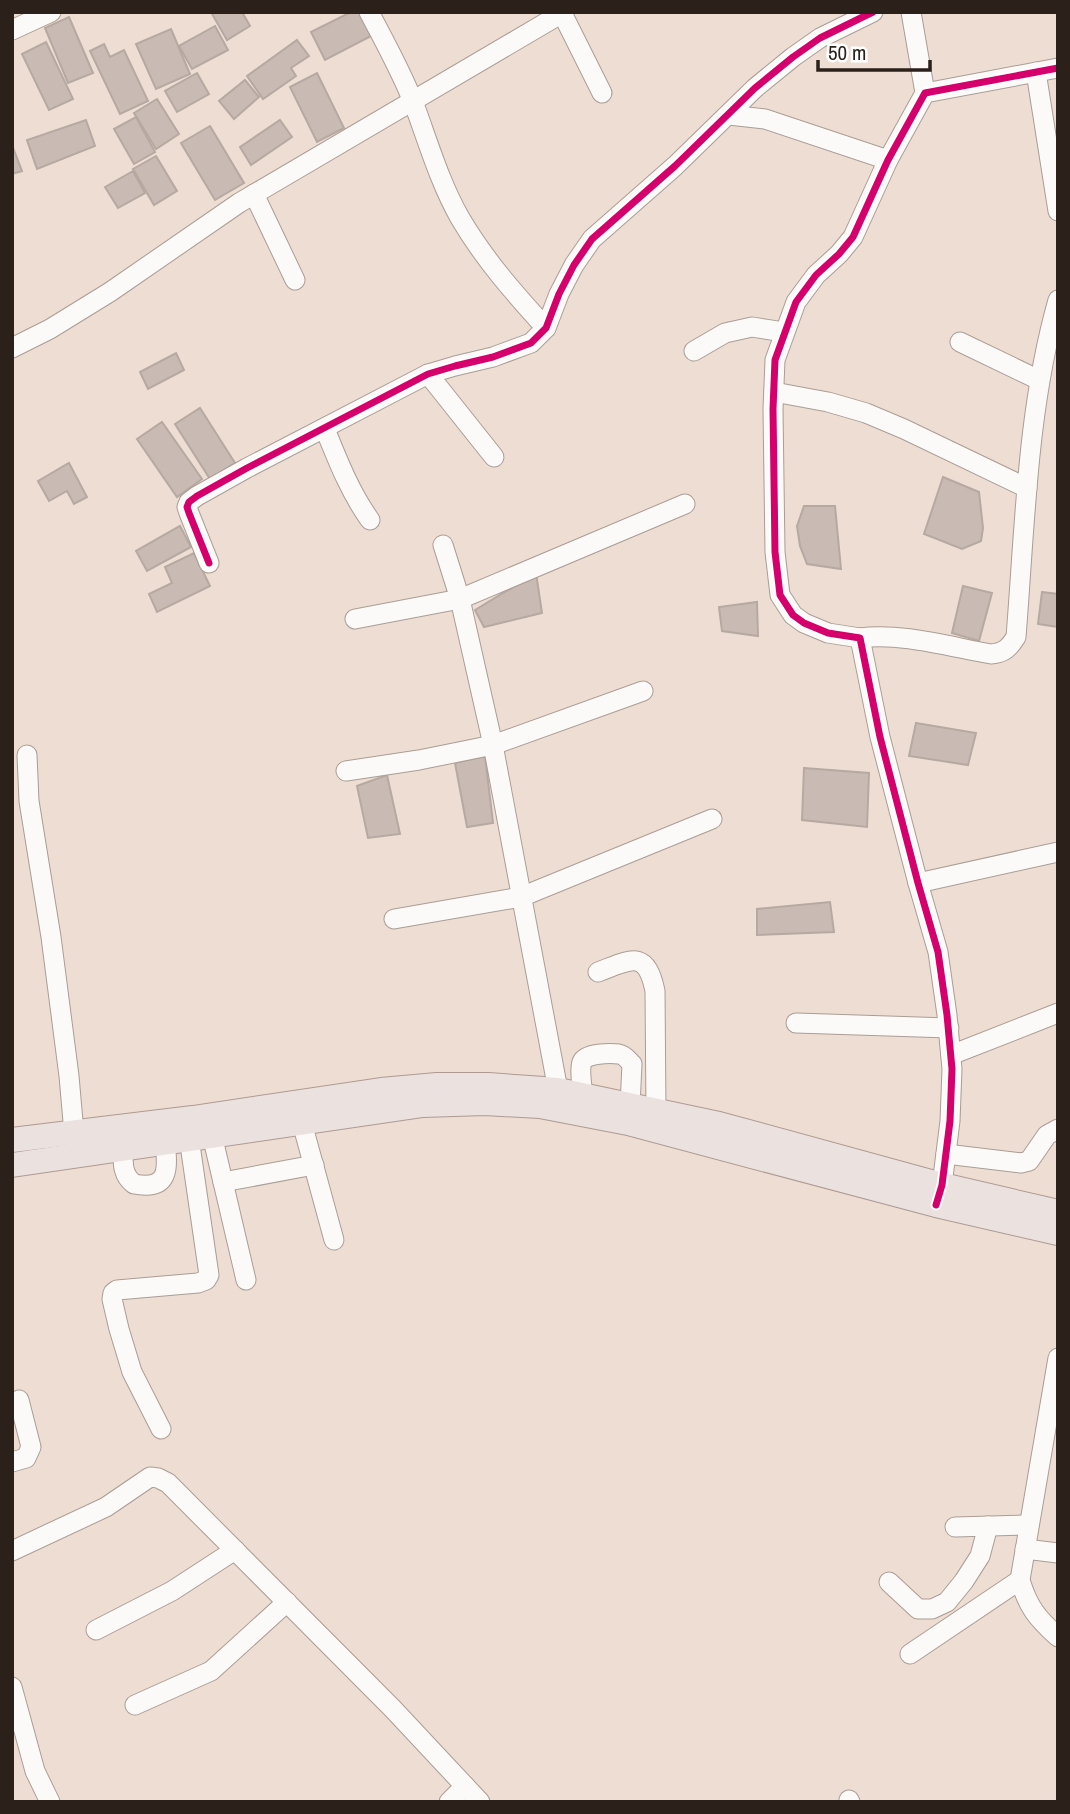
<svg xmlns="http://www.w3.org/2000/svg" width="1070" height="1814" font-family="'Archivo Narrow',sans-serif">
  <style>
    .building { fill: #c9bbb3; stroke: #b6a9a1; stroke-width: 2 }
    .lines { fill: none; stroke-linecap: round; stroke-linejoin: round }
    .minor-casing { stroke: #aa9d95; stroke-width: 21 }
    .major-casing { stroke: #ae9a93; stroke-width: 26 }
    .minor { stroke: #fcfaf8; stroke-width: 19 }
    .major { stroke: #ebe1df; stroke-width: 24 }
    .cycleway-casing { stroke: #fff; stroke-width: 11 }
    .cycleway { stroke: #d6006c; stroke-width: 7 }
  </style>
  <rect width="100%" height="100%" fill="#eeddd2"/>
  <g class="building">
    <path d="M211,12h31l8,14 -23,14z"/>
    <path d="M351,12h8l12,24 -46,24 -14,-28z"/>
    <path d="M69,17l24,56 -25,10 -23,-55z"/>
    <path d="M215,26l13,24 -36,19 -13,-23z"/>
    <path d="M171,29l19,45 -34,15 -20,-45z"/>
    <path d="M297,40l12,16 -18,12 5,8 -33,23 -16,-23z"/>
    <path d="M46,42l27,57 -24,11 -27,-56z"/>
    <path d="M104,44l6,13 14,-7 24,51 -28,13 -30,-63z"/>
    <path d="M197,73l12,21 -32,18 -12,-21z"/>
    <path d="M317,73l27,55 -27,14 -27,-55z"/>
    <path d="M245,80l14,17 -25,22 -15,-18z"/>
    <path d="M157,99l22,35 -23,15 -22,-36z"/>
    <path d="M136,117l19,35 -21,12 -20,-35z"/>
    <path d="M86,120l9,26 -58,23 -10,-29z"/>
    <path d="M280,120l12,17 -41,28 -11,-18z"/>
    <path d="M210,126l34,57 -29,17 -34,-57z"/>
    <path d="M12,145l10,26 -10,3z"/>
    <path d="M156,156l21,35 -23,14 -21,-36z"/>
    <path d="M133,171l12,22 -27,15 -13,-21z"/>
    <path d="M176,353l8,17 -36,19 -8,-17z"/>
    <path d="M200,408l35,55 -25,16 -35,-55z"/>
    <path d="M162,422l40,57 -25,18 -40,-58z"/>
    <path d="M69,463l18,34 -13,7 -7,-13 -18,10 -11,-20z"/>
    <path d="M943,477l36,15 4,36 -2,13 -19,8 -38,-15z"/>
    <path d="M804,506h31l6,63 -34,-5 -7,-18 -3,-20z"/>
    <path d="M180,526l11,21 -44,24 -11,-20z"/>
    <path d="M194,553l16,33 -53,26 -8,-18 23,-11 -7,-16z"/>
    <path d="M536,573l6,40 -58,14 -9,-17z"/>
    <path d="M963,586l29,7 -13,48 -27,-8z"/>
    <path d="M1042,592l16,2v33l-20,-3z"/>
    <path d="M757,602l1,34 -36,-5 -3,-24z"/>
    <path d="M916,723l60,10 -8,32 -59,-9z"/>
    <path d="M485,756l8,67 -26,4 -12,-64z"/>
    <path d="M804,768l65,5 -2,54 -65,-7z"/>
    <path d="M387,775l13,59 -32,4 -11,-52z"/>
    <path d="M830,902l4,30 -77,3v-26z"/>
  </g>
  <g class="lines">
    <g class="minor-casing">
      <g id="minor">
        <path d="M369,12c16,30 33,61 45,92 14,38 26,79 46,114 24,41 54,75 86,110"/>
        <path d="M911,12l14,81"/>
        <path d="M562,13l40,80"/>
        <path d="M12,30l39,-18"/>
        <path d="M1036,72l22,139"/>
        <path d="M729,115l36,4 123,41"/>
        <path d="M254,194l41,86"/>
        <path d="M960,342l79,38"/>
        <path d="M12,348l38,-19 60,-37 129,-89 325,-191"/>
        <path d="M694,351l31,-18 27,-6 32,5"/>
        <path d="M428,374l66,83"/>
        <path d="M774,392l54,10 38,11 38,16 123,59"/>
        <path d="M325,429c13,32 25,63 45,91"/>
        <path d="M443,545l17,54 33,146 65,345"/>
        <path d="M209,563l-20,-50 -2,-6 2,-5 8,-6 50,-28 181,-94 27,-8 38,-9 38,-14 15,-15 13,-34 15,-29 18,-26 83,-73 80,-78 38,-31 27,-19 53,-26"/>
        <path d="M355,619l105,-20 225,-95"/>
        <path d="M860,638c39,-6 91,9 131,16 13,-1 18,-6 25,-17 9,-112 11,-228 42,-337"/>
        <path d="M27,755l2,46 22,136 18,139 5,57"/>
        <path d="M346,771l73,-11 74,-15 150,-54"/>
        <path d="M918,883l140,-31"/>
        <path d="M394,919l127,-22 191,-78"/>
        <path d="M598,972c32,-12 48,-24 57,19l1,120"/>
        <path d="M796,1023l153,5"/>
        <path d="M951,1055l107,-42"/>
        <path d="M583,1095c-1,-9 -4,-25 -1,-33 4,-9 28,-9 37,-8 6,1 9,6 13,10l-2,42"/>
        <path d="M302,1123l32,117"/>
        <path d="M212,1135l34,145"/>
        <path d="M123,1149c0,14 -1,26 11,35 36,7 34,-16 31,-42"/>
        <path d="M946,1154l75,9 8,-2 18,-26 11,-6"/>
        <path d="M223,1182l91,-17"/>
        <path d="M938,1197l4,-12 8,-64 2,-52 -5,-54 -9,-63 -20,-69 -38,-146 -20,-99 -32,-5 -24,-10 -11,-8 -13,-20 -5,-43 -2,-143 2,-49 21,-58 20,-27 23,-21 14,-17 35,-77 37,-67 133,-25"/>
        <path d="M1058,1358l-38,222c8,27 17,38 38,57"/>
        <path d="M161,1429l-29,-57 -13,-43 -7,-30 1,-6 4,-3 81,-7 8,-3 3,-5 -20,-137"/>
        <path d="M12,1462l14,-4 5,-11 -12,-47"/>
        <path d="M955,1527l74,-2"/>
        <path d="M1025,1549l33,4"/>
        <path d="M12,1551l94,-44 44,-30 8,1 10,5 225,226 87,93"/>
        <path d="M889,1582l29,27h14l15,-7 17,-21 16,-25 8,-30"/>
        <path d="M96,1630l76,-39 63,-41"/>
        <path d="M910,1654l110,-74"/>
        <path d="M12,1687l23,84 15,31"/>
        <path d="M135,1705l76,-34 76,-69"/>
        <path d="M849,1800l1,2"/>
        <path d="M449,1802l16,-16"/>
      </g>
    </g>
    <g class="major-casing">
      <g id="major">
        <path d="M12,1140l181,-22 188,-28 56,-5h51l70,5 161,34 223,61 116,27"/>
        <path d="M12,1165l411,-60 62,-2 55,3 88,17 308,82 122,28"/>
      </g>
    </g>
    <use href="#minor" class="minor"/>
    <use href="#major" class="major"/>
    <g class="cycleway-casing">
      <g id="cycleway">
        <path d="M209,563l-20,-50 -2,-6 2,-5 8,-6 50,-28 181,-94 27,-8 38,-9 38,-14 15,-15 13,-34 15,-29 18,-26 83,-73 80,-78 38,-31 27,-19 53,-26"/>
        <path d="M936,1205l6,-20 8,-64 2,-52 -5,-54 -9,-63 -20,-69 -38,-146 -20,-99 -32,-5 -24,-10 -11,-8 -13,-20 -5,-43 -2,-143 2,-49 21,-58 20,-27 23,-21 14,-17 35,-77 37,-67 133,-25"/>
      </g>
    </g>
    <use href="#cycleway" class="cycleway"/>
  </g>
  <rect width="1070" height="1814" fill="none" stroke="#2c211a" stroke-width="28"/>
  <path d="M818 60v10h112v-10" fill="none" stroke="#2c211a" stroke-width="3.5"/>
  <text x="828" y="60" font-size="21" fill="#2c211a" stroke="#ffffff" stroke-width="5" paint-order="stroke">50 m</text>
</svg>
